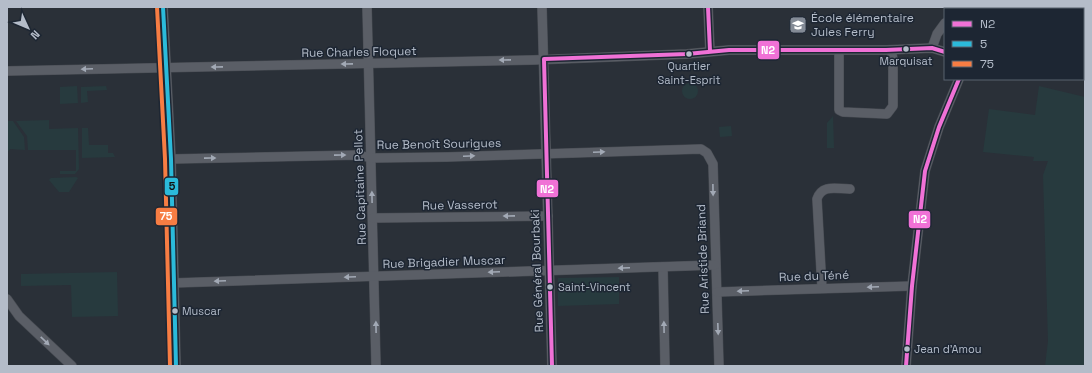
<svg xmlns="http://www.w3.org/2000/svg" width="1092" height="373" font-family="'Space Grotesk',sans-serif">
  <style>
    .green { fill: #273a3e }
    .lines { fill: none; stroke-linecap: round; stroke-linejoin: round }
    .minor-casing { stroke: #484c53; stroke-width: 10 }
    .minor { stroke: #5a5e66; stroke-width: 9 }
    .bus-1-casing { stroke: #1d2633; stroke-width: 7 }
    .bus-2-casing { stroke: #1d2633; stroke-width: 7 }
    .bus-3-casing { stroke: #1d2633; stroke-width: 7 }
    .bus-1 { stroke: #f071d6; stroke-width: 4 }
    .bus-2 { stroke: #2bbada; stroke-width: 4 }
    .bus-3 { stroke: #f77d43; stroke-width: 4 }
    .oneway { fill: #a2a9b5 }
    .bus-dot { fill: #b4bcc9; stroke: #1d2633; stroke-width: 1.5 }
    .labels { text-anchor: middle; dominant-baseline: central; stroke-width: 3; stroke-linejoin: round; paint-order: stroke }
    .bus-label { font-size: 11px; fill: #b4bcc9; stroke: #1d2633; text-anchor: start }
    .poi-label { font-size: 12px; fill: #b4bcc9; stroke: #1d2633; text-anchor: start }
    .street-label { font-size: 12px; fill: #b4bcc9; stroke: #1d2633 }
    .line-badge { stroke: #1d2633; stroke-width: 1.5 }
    .badge-label { font-size: 11px; text-anchor: middle; font-weight: bold; fill: #fff }
    .pale-badge-label { font-size: 11px; text-anchor: middle; font-weight: bold; fill: #111 }
  </style>
  <rect width="100%" height="100%" fill="#2a3038"/>
  <g class="green">
    <circle cx="690" cy="91" r="8"/>
    <path d="M77,86l1,17 -18,1v-17z"/>
    <path d="M106,86l1,4 -20,1 1,11 -7,1v-16z"/>
    <path d="M1039,86l46,11v269h-40l3,-25 -5,-166 5,-14h-15l1,-4 -51,-5 6,-43 46,6z"/>
    <path d="M833,116l1,32h-7v-25z"/>
    <path d="M49,120v9l29,-1 1,41 -4,5h-15v-3h16v-21h-48l-1,-14 -11,-15z"/>
    <path d="M7,121h6l11,16 1,13 -15,-1 -3,4z"/>
    <path d="M731,126l1,10 -12,1 -1,-10z"/>
    <path d="M82,128h6l1,17h19v8h5l2,4 -33,1z"/>
    <path d="M76,177l2,1 -9,14h-10l-10,-12 2,-2z"/>
    <path d="M117,272l1,44 -46,1 -1,-32 -50,1v-12z"/>
    <path d="M619,277v27l-61,2v-28z"/>
  </g>
  <g class="lines">
    <g class="minor-casing">
      <g id="minor">
        <path d="M163,7l8,152 5,207"/>
        <path d="M367,7l9,359"/>
        <path d="M542,7l10,359"/>
        <path d="M708,7l2,44"/>
        <path d="M955,9l2,-2"/>
        <path d="M932,48l5,-14 8,-11"/>
        <path d="M839,51v59l4,2 44,2 6,-8v-47l-2,-9"/>
        <path d="M7,71l526,-11 154,-6 42,-4h157l46,-2 13,4"/>
        <path d="M171,159l188,-4 12,3 76,-1 254,-8 6,4 6,11 6,202"/>
        <path d="M373,218l175,-2"/>
        <path d="M663,267l2,99"/>
        <path d="M173,283l542,-18"/>
        <path d="M822,288l-5,-89c5,-15 19,-10 33,-10"/>
        <path d="M717,292l195,-6"/>
        <path d="M7,299l12,17 53,50"/>
        <path d="M906,366l6,-80 13,-115 14,-44 20,-48"/>
      </g>
    </g>
    <use href="#minor" class="minor"/>
    <g class="bus-1-casing">
      <g id="bus-1">
        <path d="M708,7l2,44"/>
        <path d="M552,366l-8,-307 143,-5 42,-4h157l46,-2 13,4"/>
        <path d="M906,366l6,-80 13,-115 14,-44 20,-48"/>
      </g>
    </g>
    <g class="bus-2-casing">
      <path id="bus-2" d="M163,7l8,152 5,207"/>
    </g>
    <g class="bus-3-casing">
      <path id="bus-3" d="M157,7l8,152 5,207"/>
    </g>
    <use href="#bus-1" class="bus-1"/>
    <use href="#bus-2" class="bus-2"/>
    <use href="#bus-3" class="bus-3"/>
  </g>
  <defs><path id="oneway-solid" d="M-6-.8H1V-3.2L6.5 0L1 3.2V.8H-6Z"/></defs>
  <g class="oneway">
    <use href="#oneway-solid" transform="translate(505 60) rotate(179)"/>
    <use href="#oneway-solid" transform="translate(347 64) rotate(179)"/>
    <use href="#oneway-solid" transform="translate(217 67) rotate(179)"/>
    <use href="#oneway-solid" transform="translate(87 69) rotate(178)"/>
    <use href="#oneway-solid" transform="translate(599 152) rotate(-2)"/>
    <use href="#oneway-solid" transform="translate(340 155) rotate(-1)"/>
    <use href="#oneway-solid" transform="translate(469 156) rotate(-2)"/>
    <use href="#oneway-solid" transform="translate(210 158) rotate(-1)"/>
    <use href="#oneway-solid" transform="translate(713 190) rotate(89)"/>
    <use href="#oneway-solid" transform="translate(372 197) rotate(-91)"/>
    <use href="#oneway-solid" transform="translate(509 216) rotate(179)"/>
    <use href="#oneway-solid" transform="translate(624 268) rotate(178)"/>
    <use href="#oneway-solid" transform="translate(494 272) rotate(178)"/>
    <use href="#oneway-solid" transform="translate(350 277) rotate(178)"/>
    <use href="#oneway-solid" transform="translate(220 281) rotate(178)"/>
    <use href="#oneway-solid" transform="translate(873 287) rotate(178)"/>
    <use href="#oneway-solid" transform="translate(743 291) rotate(178)"/>
    <use href="#oneway-solid" transform="translate(376 327) rotate(-91)"/>
    <use href="#oneway-solid" transform="translate(664 327) rotate(-91)"/>
    <use href="#oneway-solid" transform="translate(718 329) rotate(88)"/>
    <use href="#oneway-solid" transform="translate(45 341) rotate(44)"/>
  </g>
  <defs>
    <g id="school-square" transform="scale(0.9)"><rect x="-9" y="-9" width="18" height="18" rx="4" fill="#848b96" stroke="#1d2633"/><path d="M0-5L7-2L0 1L-7-2ZM-4 1L0 2.5L4 1V4Q0 6-4 4Z" fill="#fff"/></g>
  </defs>
  <g fill-rule="evenodd">
    <use href="#school-square" x="798" y="25"/>
  </g>
  <g class="bus-dot">
    <circle cx="906" cy="49" r="3.5"/>
    <circle cx="689" cy="54" r="3.5"/>
    <circle cx="550" cy="287" r="3.5"/>
    <circle cx="175" cy="311" r="3.5"/>
    <circle cx="907" cy="349" r="3.5"/>
  </g>
  <g class="labels">
    <g class="bus-label">
      <text x="906" y="61" text-anchor="middle">Marquisat</text>
      <text x="689" y="66" text-anchor="middle">Quartier<tspan x="689" dy="14">Saint-Esprit</tspan></text>
      <text x="558" y="287">Saint-Vincent</text>
      <text x="182" y="311">Muscar</text>
      <text x="914" y="349">Jean d'Amou</text>
    </g>
    <g class="poi-label">
      <text x="811" y="18">École élémentaire<tspan x="811" dy="14">Jules Ferry</tspan></text>
    </g>
    <g class="street-label">
      <text transform="translate(359 52) rotate(-1)">Rue Charles Floquet</text>
      <text transform="translate(439 144) rotate(-1)">Rue Benoît Sourigues</text>
      <text transform="translate(360 187) rotate(-92)">Rue Capitaine Pellot</text>
      <text transform="translate(460 205) rotate(-1)">Rue Vasserot</text>
      <text transform="translate(703 259) rotate(-92)">Rue Aristide Briand</text>
      <text transform="translate(444 262) rotate(-2)">Rue Brigadier Muscar</text>
      <text transform="translate(537 271) rotate(-92)">Rue Général Bourbaki</text>
      <text transform="translate(814 276) rotate(-2)">Rue du Téné</text>
    </g>
  </g>
  <g class="line-badge">
    <rect x="757" y="40" width="23" height="20" rx="4" fill="#f071d6"/>
    <rect x="164" y="177" width="15" height="19" rx="4" fill="#2bbada"/>
    <rect x="536" y="179" width="23" height="19" rx="4" fill="#f071d6"/>
    <rect x="155" y="207" width="23" height="19" rx="4" fill="#f77d43"/>
    <rect x="908" y="210" width="23" height="19" rx="4" fill="#f071d6"/>
  </g>
  <g class="badge-label">
    <text x="768" y="54">N2</text>
    <text x="547" y="193">N2</text>
    <text x="166" y="220">75</text>
    <text x="920" y="223">N2</text>
  </g>
  <g class="pale-badge-label">
    <text x="172" y="190">5</text>
  </g>
  <rect width="1092" height="373" fill="none" stroke="#b4bcc9" stroke-width="16"/>
  <rect x="944" y="8" width="140" height="72" fill="#1d2633" stroke="#59626f"/>
  <rect x="952" y="21" width="20" height="6" fill="#f071d6" stroke="#59626f"/>
  <text x="980" y="28" font-size="12" fill="#b4bcc9">N2</text>
  <rect x="952" y="41" width="20" height="6" fill="#2bbada" stroke="#59626f"/>
  <text x="980" y="48" font-size="12" fill="#b4bcc9">5</text>
  <rect x="952" y="61" width="20" height="6" fill="#f77d43" stroke="#59626f"/>
  <text x="980" y="68" font-size="12" fill="#b4bcc9">75</text>
  <g transform="translate(28 28) rotate(134)" stroke="#1d2633" stroke-width="3" paint-order="stroke">
  <path d="M0-3L7 15L0 10L-7 15Z" fill="#b4bcc9"/>
  <text y="-6" font-size="11" font-weight="bold" text-anchor="middle" fill="#b4bcc9">N</text>
  </g>
</svg>
